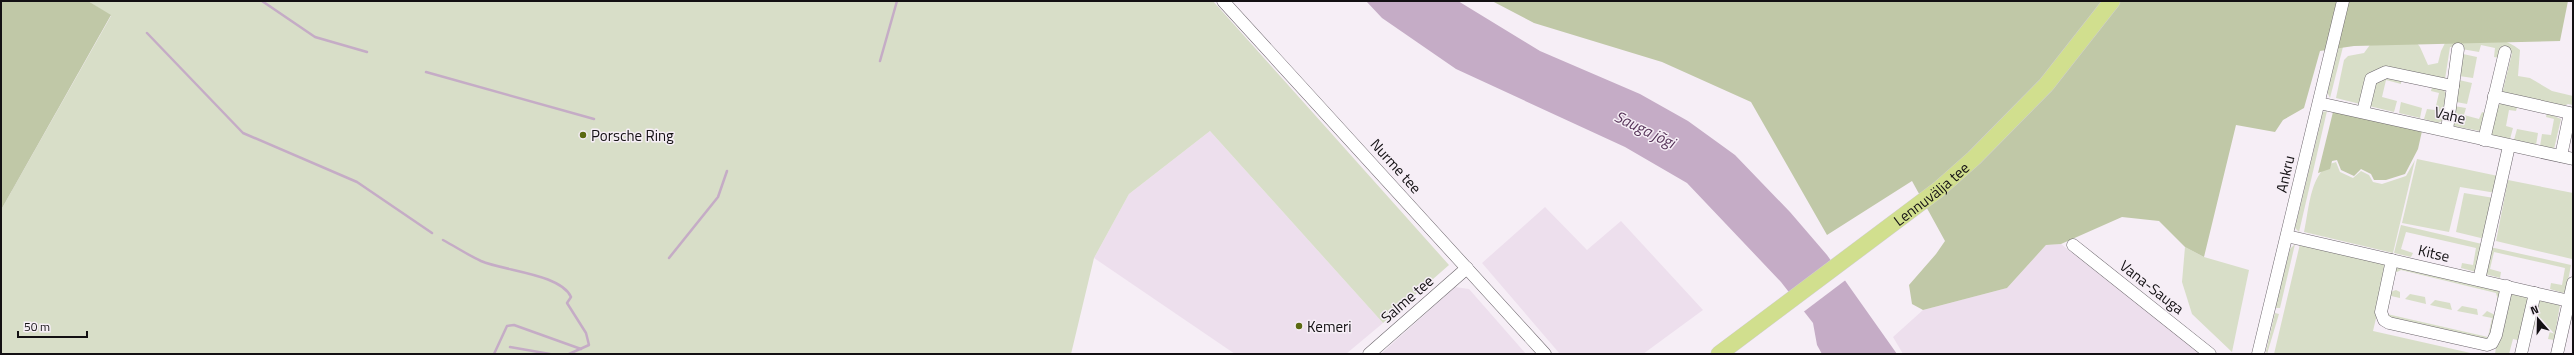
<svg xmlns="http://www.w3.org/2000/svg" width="2574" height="355" font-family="'Titillium Web',sans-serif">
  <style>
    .built { fill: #eddfed }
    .green { fill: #d8dec8 }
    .forest { fill: #c0c8a7 }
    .water { fill: #c5acc6 }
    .pier { fill: #f6eef6 }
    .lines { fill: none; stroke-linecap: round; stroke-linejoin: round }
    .stream { stroke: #c5acc6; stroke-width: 2.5 }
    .minor-casing { stroke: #6c666c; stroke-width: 13 }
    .major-casing { stroke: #d0cfd0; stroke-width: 17 }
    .minor { stroke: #fff; stroke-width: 12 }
    .major { stroke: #d1df8e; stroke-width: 16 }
    .poi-dot { fill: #5b6911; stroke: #f6eef6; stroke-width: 1.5 }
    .labels { text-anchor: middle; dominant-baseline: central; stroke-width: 3; stroke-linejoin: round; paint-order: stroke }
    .street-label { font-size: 15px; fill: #131013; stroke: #f6eef6 }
    .poi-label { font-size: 15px; fill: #131013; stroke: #f6eef6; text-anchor: start }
    .water-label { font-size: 16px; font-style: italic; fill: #573459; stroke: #f6eef6 }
  </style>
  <rect width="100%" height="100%" fill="#f6eef6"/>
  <g class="built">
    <path d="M1210,131l173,192 -37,31h-111l-141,-96 35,-64z"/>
    <path d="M1545,207l42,43 34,-29 82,89 -60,44h-83l-78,-91z"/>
    <path d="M2061,244l140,110h-298l-10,-17 30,-27 84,-22 39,-43z"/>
    <path d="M1455,287l14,2 57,65h-145z"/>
  </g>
  <g class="green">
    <path d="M88,1h1125l236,264 -66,58 -173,-192 -81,63 -35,64 -23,96h-1070v-144l110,-194z"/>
    <path d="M2347,31l-17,67 -3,-6 15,-59z"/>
    <path d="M2448,37c25,0 51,-4 72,13l-2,26 12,2 22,13 21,5v9l-5,-1 -6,3 -60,-13 10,-41 -11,-3 -2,8 -5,-1 1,-9 -14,-3 -2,7 -29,-5 -5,32 -56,-11 -9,2 -20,34 -24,-6 8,-38 4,-4 16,-3 11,-15 39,1 6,8 8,18 10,-2 3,-12z"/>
    <path d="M2463,54l14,3 -4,21 -14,-2z"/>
    <path d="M2385,76l16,5v3l-15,-4 -4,17 15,4 -3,11 -25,-6 5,-23z"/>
    <path d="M2459,80l13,3 -5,21 -11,-2z"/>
    <path d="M2432,87l12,3 3,6 -5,25 -4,2 -14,-4 3,-10 8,1 4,-17 -8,-2z"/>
    <path d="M2401,102l21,6 -2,10 -21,-5z"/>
    <path d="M2502,103l15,4 -1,4 -7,-1 -3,16 7,2 -3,11 -20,-4 7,-29z"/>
    <path d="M2454,106l12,2 -2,7 15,4 3,-7 4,1 -6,18 -27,-5z"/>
    <path d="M2327,111l-28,121 -4,-4 28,-116z"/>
    <path d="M2547,113l14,6 -7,30 -14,-3 2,-12 9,1 3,-16 -8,-2z"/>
    <path d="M2517,129l21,4 -2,12 -22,-5z"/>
    <path d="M2417,159l81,17 -2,17 -36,-6 -11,45 -47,-9z"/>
    <path d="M2415,160l-22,93 -89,-21c5,-22 6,-64 32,-70l4,10 13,6 8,-7 8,4 4,7 9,2 24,-8z"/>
    <path d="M2508,180l65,13 -1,66 -76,-18z"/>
    <path d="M2464,193l30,5 -9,41 -29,-7z"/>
    <path d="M2401,225l81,19 -6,28 -15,-4 1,-5 11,2 3,-17 -70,-16 -5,17 12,4 -2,4 -17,-4z"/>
    <path d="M2295,244l-15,64h-5l15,-59z"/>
    <path d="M2300,244l86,19 1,9 -14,59 102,23h-201z"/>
    <path d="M2185,247l19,10 45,13 -17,82 -40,-38 -10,-32z"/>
    <path d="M2490,247l81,18 -5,26 -3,2 -13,-4 1,-6 11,2 3,-17 -71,-16 -4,17 11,3 -1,6 -15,-4z"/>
    <path d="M2397,267l103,24 -2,9 -2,-7 -95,-23 -4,2 -2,-1z"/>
    <path d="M2396,290l4,2v6l-9,-2 -4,18 101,23 4,-19 -10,-2 5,-5 8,4 -7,26 -104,-24 6,-25z"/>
    <path d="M2513,293l17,5 -8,43 -9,-2 -4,15h-14c3,-16 7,-50 18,-61z"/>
    <path d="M2410,294l15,3 1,7 -21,-5z"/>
    <path d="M2541,299l19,6 -6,35 -6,-1 2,-8 -16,-4 -2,8 -3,-1 8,-32z"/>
    <path d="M2435,300l15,3 2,7 -22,-5z"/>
    <path d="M2462,306l15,3 1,6 -21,-4z"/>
    <path d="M2275,313l4,1 -12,40 -1,-3z"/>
  </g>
  <g class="forest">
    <path d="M1,1h87l23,14 -110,195z"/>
    <path d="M1492,1h1076l-8,40 -206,5 -34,5 -16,57 -21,12 -8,12 -39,-7 -32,132 -19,-10 -26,-26 -37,-4 -61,27 -15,1 -39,43 -84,22 -11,-6 -3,-19 27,-31 9,-13 -33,-60 -85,54 -76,-133 -89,-40 -128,-39z"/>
    <path d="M2333,112l89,19 -4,18 -13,25 -19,6h-12l-3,-6 -10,-5 -7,7 -13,-6 -4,-10 -5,1 -2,8 -12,4z"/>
  </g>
  <path class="water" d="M1366,1h92l82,50 100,43 48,27 47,34 55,57 37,43 70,99h-75l-5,-9 -4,-22 -32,-41 -94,-99 -62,-36 -169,-78 -74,-51z"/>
  <path class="pier" d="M1834,261l13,18 -45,34 -13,-17z"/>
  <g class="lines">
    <g class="stream">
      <path d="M262,1l53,36 52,15"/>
      <path d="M147,33l96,100 114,49 75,51"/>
      <path d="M880,61l17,-60"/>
      <path d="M426,72l168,47"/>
      <path d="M443,240c13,7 25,15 38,21 23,10 80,13 90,36l-4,6 19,30 3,12 -20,9"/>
      <path d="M669,258l49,-61 9,-26"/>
      <path d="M510,347l40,7"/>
      <path d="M494,354l13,-28 7,-1 67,24"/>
    </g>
    <g class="minor-casing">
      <g id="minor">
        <path d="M1223,1l322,353"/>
        <path d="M2494,96l76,17 -9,43"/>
        <path d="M2319,103l254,56"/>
        <path d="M2363,112l8,-33 15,-7 67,14"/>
        <path d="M2447,130l11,-81"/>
        <path d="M2484,140l21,-88"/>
        <path d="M2287,236l286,66"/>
        <path d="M2073,245l137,109"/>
        <path d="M2392,260l-11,52 3,8 5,3 98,22 5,-2 4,-8 11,-49"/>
        <path d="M2479,280l30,-134"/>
        <path d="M1369,354l98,-86"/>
        <path d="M2258,354l85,-353"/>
        <path d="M2521,354l14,-61"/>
        <path d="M2557,354l16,-71"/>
      </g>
    </g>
    <g class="major-casing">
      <g id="major">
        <path id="s1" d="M1719,354l220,-165 35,-31 72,-73 66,-84"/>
      </g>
    </g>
    <use href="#minor" class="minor"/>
    <use href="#major" class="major"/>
  </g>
  <g class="poi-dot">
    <circle cx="583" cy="135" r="4"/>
    <circle cx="1299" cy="326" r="4"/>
  </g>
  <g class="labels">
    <g class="street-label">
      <text transform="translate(2450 115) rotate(13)">Vahe</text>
      <text transform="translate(1396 166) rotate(48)">Nurme tee</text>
      <text transform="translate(2285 174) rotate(-77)">Ankru</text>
      <text stroke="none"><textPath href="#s1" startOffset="266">Lennuvälja tee</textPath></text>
      <text transform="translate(2434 253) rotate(13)">Kitse</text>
      <text transform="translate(2152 287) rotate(38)">Vana-Sauga</text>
      <text transform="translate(1407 299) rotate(-41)">Salme tee</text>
    </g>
    <g class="poi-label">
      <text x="591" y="135">Porsche Ring</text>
      <text x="1307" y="326">Kemeri</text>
    </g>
    <g class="water-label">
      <text transform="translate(1645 129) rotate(26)">Sauga jõgi</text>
    </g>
  </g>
  <rect width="2574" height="355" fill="none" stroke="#131013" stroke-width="4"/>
  <g transform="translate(2538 319) rotate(340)" stroke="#f6eef6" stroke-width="3" paint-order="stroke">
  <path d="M0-3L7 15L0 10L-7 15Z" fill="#131013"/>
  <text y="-6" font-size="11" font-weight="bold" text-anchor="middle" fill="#131013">N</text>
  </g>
  <path d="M18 331v6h69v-6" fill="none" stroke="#131013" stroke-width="2"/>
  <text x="24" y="331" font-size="12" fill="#131013" stroke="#f6eef6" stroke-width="3" paint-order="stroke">50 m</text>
</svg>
